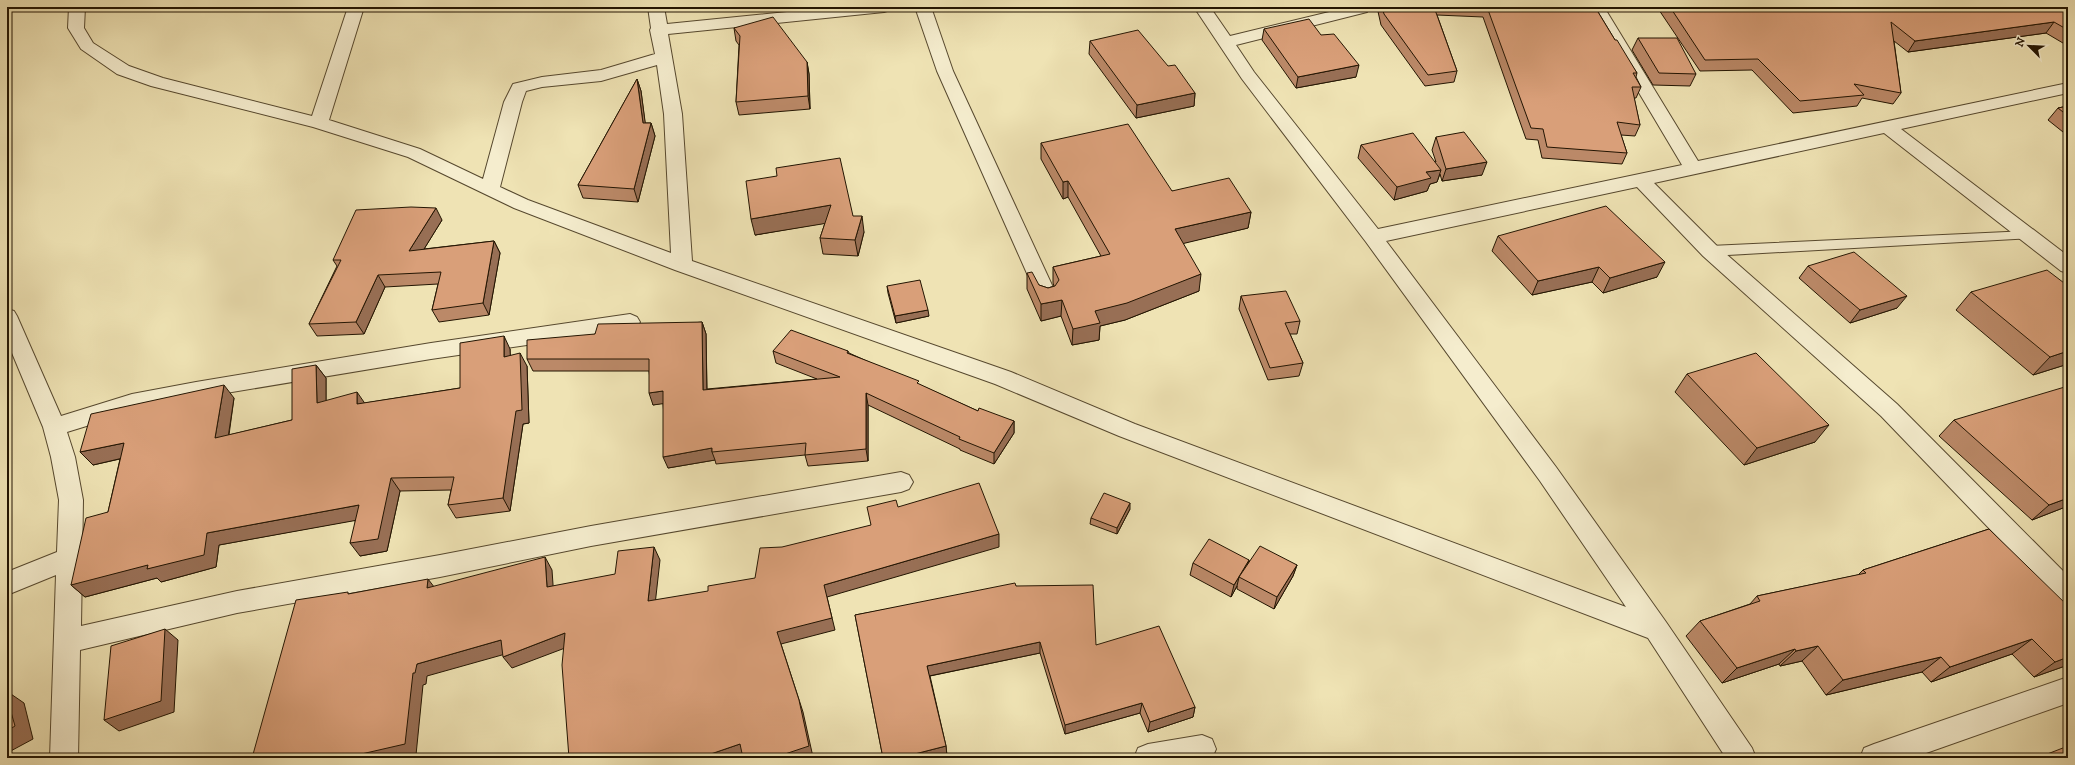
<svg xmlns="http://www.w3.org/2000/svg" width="2075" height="765" font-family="'IM FELL DW Pica',serif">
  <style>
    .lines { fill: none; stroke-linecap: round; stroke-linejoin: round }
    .lane-casing { stroke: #56482e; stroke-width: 2 }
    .street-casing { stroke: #56482e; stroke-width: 2 }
    .lane { fill: #f5edce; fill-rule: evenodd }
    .street { fill: #f5edce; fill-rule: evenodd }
    .wall { fill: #bb8968; stroke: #231502 }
    .shaded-wall { fill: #986f55; stroke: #231502 }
    .building { fill: #d99f79; stroke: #231502 }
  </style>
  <rect width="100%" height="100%" fill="#efe3b4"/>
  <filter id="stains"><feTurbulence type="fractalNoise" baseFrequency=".005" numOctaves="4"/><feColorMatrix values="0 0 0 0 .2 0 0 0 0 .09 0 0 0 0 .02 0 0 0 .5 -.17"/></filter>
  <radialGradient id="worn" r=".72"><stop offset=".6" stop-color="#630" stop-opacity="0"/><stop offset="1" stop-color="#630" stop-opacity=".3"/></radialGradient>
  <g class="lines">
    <g class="lane-casing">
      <path id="lane" d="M2028,231l5,1 2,3 -2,3 -323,18 -5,-2 -2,-3 2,-3 5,-2z"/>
    </g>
    <g class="street-casing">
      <g id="street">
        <path d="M69,7h16l-1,21 9,15 36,23 34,12 149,38 36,-109h16l-35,113 91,29 63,30 21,-77 9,-18 29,-7 59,-7 54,-16 -5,-24 1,-2 -3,-21h16l3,17 170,-17h55l-2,3 -6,2 -216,22 14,80 10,147 319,111 124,52 491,183 -86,-126 -174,-239 -124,-163 -48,-72h16l20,29 120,-29h18l1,2 -2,3 -131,33 18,27 124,157 304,-64 -94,-158h16l94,154 370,-78v10l-167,36 167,127v17l-7,-2 -177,-138 -230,50 63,63 180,158 171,172v28l-9,-3 -178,-185 -178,-160 -66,-69 -251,54 170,226 110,155 86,126 4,10h-30l-78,-120 -529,-202 -124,-52 -320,-114 -161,-62 -106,-51 -95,-30 -162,-41 -34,-12 -36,-25 -13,-21zM657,65l7,49 7,139 -143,-53 -28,-13 22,-85 4,-11 16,-4 59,-6z"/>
        <path d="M915,7h16l22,64 104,225 -3,5 -7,2 -7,-2 -3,-5 -100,-225z"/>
        <path d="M7,309l7,2 3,5 44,100 71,-22 64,-12 235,-39 199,-29 7,3 3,5 -3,5 -7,3 -199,29 -235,39 -64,14 -65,20 8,25 8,43 -2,126 156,-35 203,-36 151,-29 310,-54 8,3 4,7 -4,7 -8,3 -310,54 -151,31 -203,36 -157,37 -2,108h-28l6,-183 -49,20v-23l50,-20 2,-52 -8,-43 -8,-30 -36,-86z"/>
        <path d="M2068,677v26l-156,55h-52l4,-10 10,-4z"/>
        <path d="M1202,735l10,4 4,10 -4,9h-78l4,-10 10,-4z"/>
      </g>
    </g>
    <use href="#lane" class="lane"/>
    <use href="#street" class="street"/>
  </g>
  <g class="wall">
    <path d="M1377,7h218l20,33 22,33 -1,4 5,10 -5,11h-2l6,27 -5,11 -14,-1 6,18 -5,11 -80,-6 -4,-18 -12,-1 -43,-122 -46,-2 20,56 -3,11 -29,4 -44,-61z"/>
    <path d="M1657,7h411v39l-22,-13 -138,19 -14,-11 7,52 -8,11 -31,-6 -5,8 -64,7 -41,-43 -52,1z"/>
    <path d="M734,28l73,34 2,12 1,35 -71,6 -3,-13 3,-57 -3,-4z"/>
    <path d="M1264,29l57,6 35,42 -60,11 -34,-48z"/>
    <path d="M1638,38l58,36 -6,12 -37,-1 -21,-35z"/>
    <path d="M1090,41l78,25 27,27 -1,13 -58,12 -47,-64z"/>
    <path d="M637,79l4,12 4,32h6l4,13 -17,66 -55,-4 -5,-13z"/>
    <path d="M2068,106v30l-20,-16 10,-12z"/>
    <path d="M1436,137l46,38 -40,6 -2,-7 -3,8 -7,2 -3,7 -33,9 -36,-42 3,-13 75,17 -4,-12z"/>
    <path d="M1041,143l131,48 79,21 -3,16 -65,15 16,48 -74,29 -25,6 -1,14 -27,5 -11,-29 -20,5 -14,-32v-16l12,12 9,3 6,-2 -1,-3v-16l48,-11 -33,-59 -5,2 -22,-40z"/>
    <path d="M853,216l11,16 -6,24 -35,-2 -3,-16 5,-15 -70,12z"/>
    <path d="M442,220l-18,29 70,-8 6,12 -11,62 -50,7 -7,-12 6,-26 -53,3 -21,47 -47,2 -8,-12 28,-58 -4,-6z"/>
    <path d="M1498,236l159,41 -54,16 -11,-11 -60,13 -40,-44z"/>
    <path d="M1808,266l89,42 -47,15 -51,-45z"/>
    <path d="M887,286l42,30 -33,7 -8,-30z"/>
    <path d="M2068,286v78l-35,11 -77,-65 15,-18z"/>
    <path d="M1241,296l59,25 -3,13h-7l13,29 -4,13 -31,4 -29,-71z"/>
    <path d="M702,322l4,12 1,55 110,-10 -41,-16 -3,-12h75l1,2 129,58 36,10v12l-20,31 -34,-14v-1l-92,-44v56l-60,5 -3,-11 -89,9 -1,-4 -47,8 -5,-65 -10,2 -4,-34h-116l-6,-12 68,-25z"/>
    <path d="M510,349v6l17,11 2,57 -6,1 -13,87 -54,7 -8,-13 3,-15 -51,1 -13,60 -27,5 -5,-36 -136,25 -3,22 -55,15 -4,-4 -72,19 -14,-12 37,-73 12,-53 -27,6 141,-67 -5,37 63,-15 24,-55 10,13v23l39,2 95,-15z"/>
    <path d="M1687,374l128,68 -71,23 -69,-73z"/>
    <path d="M1954,420l114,86 -36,14 -93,-84z"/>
    <path d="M1130,509l-13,25 -27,-10 1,-6z"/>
    <path d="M1989,529l79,136 -34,12 -22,-23 -81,28 -9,-10 -96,23 -24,-34 -22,5 -1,-2 -57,19 -36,-47 14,-15 50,-17 7,-8 101,-21 5,-5z"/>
    <path d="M1249,560l-1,3 49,2 -4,11 -19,33 -37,-20v-3l-6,11 -41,-22 3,-12z"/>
    <path d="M1016,586l80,59 99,62 -2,10 -45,15 -8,-19 -75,21 -25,-81 -110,23 16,70 1,10 -9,2h-55l-28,-143z"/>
  </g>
  <g class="shaded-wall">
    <path d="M2054,22l-8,11 -138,19 7,-11z"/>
    <path d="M807,62l2,12 1,35 -2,-13z"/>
    <path d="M1359,65l-3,12 -60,11 2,-11z"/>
    <path d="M637,79l4,12 6,45 -4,-13z"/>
    <path d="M1195,93l-1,13 -58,12 1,-13z"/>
    <path d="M651,123l4,13 -17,66 -4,-13z"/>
    <path d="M1487,162l-5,13 -40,6 4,-12z"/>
    <path d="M1441,170l-4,12 -7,2 -3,7 -33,9 3,-13 29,-15z"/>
    <path d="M1068,181v16l-5,2v-17z"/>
    <path d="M831,205l3,17 -79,13 -4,-16z"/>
    <path d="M436,208l6,12 -26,42 -7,-11z"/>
    <path d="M1251,212l-3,16 -75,18 2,-17z"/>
    <path d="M862,216l2,16 -6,24 -3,-16z"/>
    <path d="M494,241l6,12 -11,62 -6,-12z"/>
    <path d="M1665,262l-8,15 -54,16 7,-15z"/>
    <path d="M1599,267l-7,15 -60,13 6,-14z"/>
    <path d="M1201,274l-2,17 -74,29 -25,6 -1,14 -27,5 1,-16 22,-18z"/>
    <path d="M378,275l7,12 -21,47 -8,-12z"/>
    <path d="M1907,296l-10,12 -47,15 10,-13z"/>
    <path d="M1062,300l-1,16 -20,5v-17z"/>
    <path d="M928,310l1,6 -33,7 -1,-7z"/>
    <path d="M702,322l4,12 1,68 -4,-12z"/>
    <path d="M504,336l6,13 1,21 -7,-13z"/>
    <path d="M2068,351v13l-35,11 17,-18z"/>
    <path d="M520,353l7,13 2,57 -6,1 -13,87 -7,-13z"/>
    <path d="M316,365l10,13v38l-9,-13z"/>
    <path d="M224,385l10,13 -8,53 -11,-13z"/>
    <path d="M663,391l5,12 -15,2 -4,-12z"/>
    <path d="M357,392l9,13 -9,-1z"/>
    <path d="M866,393l2,12v56l-2,-12z"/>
    <path d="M1014,421v12l-20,31v-11z"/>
    <path d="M1829,425l-14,17 -71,23 13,-17z"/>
    <path d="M124,443l12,12 -43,10 -13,-13z"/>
    <path d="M712,448v4l3,8 -47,8 -5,-11z"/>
    <path d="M391,478l9,13 -13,60 -27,5 -10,-13z"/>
    <path d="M2068,498v8l-36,14 17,-15z"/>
    <path d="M1130,503v6l-13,25v-6z"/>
    <path d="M359,505l10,13 -150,27 -3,22 -55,15 -4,-4 -72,19 -14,-12 136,-52z"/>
    <path d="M999,534v13l-172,50 8,33 -54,14 22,68 10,45 -2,1h-38l4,-126 47,-47z"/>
    <path d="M654,547l6,13 -6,54 -6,-13z"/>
    <path d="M545,557l7,13 2,29 -7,-12z"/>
    <path d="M1249,560l-3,12 -7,5 -2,9 -6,11 3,-12z"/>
    <path d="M1297,565l-4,11 -19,33 3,-12z"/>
    <path d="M428,579l10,13 -11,-4z"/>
    <path d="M165,629l13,11 -4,72 -55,19 -15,-11z"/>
    <path d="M565,633l8,12 -61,23 -9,-11z"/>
    <path d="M2032,639l-20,15 -81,28 19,-15z"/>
    <path d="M501,640l8,13 -82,23 -1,8 -3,1 -7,70 -13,3h-59l69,-85 4,-9z"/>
    <path d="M1040,642v11l-111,23 -2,-10z"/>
    <path d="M1818,646l-16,15 -22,5 16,-15z"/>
    <path d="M1795,649l-16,15 -57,19 15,-15z"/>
    <path d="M1941,657l-19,15 -96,23 17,-15z"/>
    <path d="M2068,657v8l-34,12 21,-15z"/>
    <path d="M7,687l1,5 16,11 9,36 -26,14z"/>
    <path d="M1142,703l-2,10 -75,21v-9z"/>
    <path d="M1195,707l-2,10 -45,15 2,-10z"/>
    <path d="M740,744l6,11 -10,3h-37z"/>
    <path d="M946,746l1,10 -9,2h-39z"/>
  </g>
  <g class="building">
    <path d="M1382,7h52l23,64 -29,4 -44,-61z"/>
    <path d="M1487,7h108l20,33h2l20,33h-4l8,14h-9l8,38 -23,-3 10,31 -80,-6 -4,-18 -12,-1z"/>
    <path d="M1670,7h398v23l-14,-8 -139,19 -24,-19 10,71 -47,-9 10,11 -64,6 -42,-42 -53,1z"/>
    <path d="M773,17l34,45 1,34 -72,6 4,-66 -6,-8z"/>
    <path d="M1309,19l12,16 13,-1 25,31 -61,12 -34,-48z"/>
    <path d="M1138,30l30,36 7,-1 20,28 -58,12 -47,-64z"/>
    <path d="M1638,38h39l19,36 -37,-1z"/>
    <path d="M637,79l6,44h8l-17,66 -56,-4z"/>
    <path d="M2068,106v10l-10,-8z"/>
    <path d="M1128,124l44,67 57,-13 22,34 -76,17 26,45 -74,29 -32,8 5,12 -27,6 -11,-29 -21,4 -14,-31 5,-1 7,13 9,3 7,-2 4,-6 -6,-13 57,-13 -42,-73 -5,1 -22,-39z"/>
    <path d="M1464,132l23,30 -41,7 -10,-32z"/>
    <path d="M1413,133l28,37 -15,2 5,6 -34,9 -36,-42z"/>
    <path d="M840,158l13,58h9l-7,24 -35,-2 11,-33 -80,14 -5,-38 31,-5 -1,-8z"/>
    <path d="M1606,206l59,56 -55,16 -11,-11 -61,14 -40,-45z"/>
    <path d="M411,207l25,1 -27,43 85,-10 -11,62 -51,7 9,-38 -63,3 -22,47 -47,2 32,-64h-8l23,-50z"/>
    <path d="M1854,252l53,44 -47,14 -52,-44z"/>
    <path d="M2047,270l21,16v65l-18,6 -79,-65z"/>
    <path d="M920,280l8,30 -33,6 -8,-30z"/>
    <path d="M1286,291l14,30 -15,2 18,40 -33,5 -29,-72z"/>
    <path d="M702,322l1,68 137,-13 -67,-26 18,-21 57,21 -1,2 72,28 -2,2 61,28 1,-3 35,13 -20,32 -35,-14 1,-2 -94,-44v56l-61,6 1,-12 -94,9v-4l-49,9v-66l-14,2v-34h-122v-19l68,-6 3,-10z"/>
    <path d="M504,336v21l16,-4 2,57 -6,1 -13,87 -55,7 6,-28 -63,1 -13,61 -28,4 9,-38 -152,28 -3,22 -57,14 1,-4 -77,20 15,-67 22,-6 16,-69 -44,9 11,-38 133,-29 -9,53 77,-18v-51l24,-4 1,38 40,-11v12l103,-16v-45z"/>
    <path d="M1756,353l73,72 -72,23 -70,-74z"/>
    <path d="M2068,386v112l-19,7 -95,-85z"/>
    <path d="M979,483l20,51 -175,51 8,33 -55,14 22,68 10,46 -36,12h-30l-3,-14 -41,14h-130l-7,-93 3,-32 -62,24 -2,-17 -84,24 -2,9h-2l-8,71 -61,14h-92l44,-158 52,-8v2l80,-15 -1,9 118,-31 2,30 68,-13 3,-23 36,-4 -6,54 60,-10v-5l47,-8 5,-30 22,-1 89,-22 -4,-18 29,-7 2,7z"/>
    <path d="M1104,493l26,10 -13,25 -26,-10z"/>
    <path d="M1989,529l79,77v51l-13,5 -23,-23 -82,28 -9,-10 -98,23 -25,-34 -22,5 -1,-2 -58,19 -37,-47 60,-20 -3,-5 109,-23 -3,-3z"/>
    <path d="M1209,539l40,21 -15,25 -41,-22z"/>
    <path d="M1260,546l37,19 -20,32 -38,-20z"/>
    <path d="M1015,583l1,3 77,-1 3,60 63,-19 36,81 -45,15 -8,-19 -77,22 -25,-83 -113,24 19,80 -47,12h-16l-28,-143z"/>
    <path d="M165,629l-4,72 -57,19 7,-74z"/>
    <path d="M7,698l8,28 -8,5z"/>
    <path d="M2068,746v12h-31z"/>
    <path d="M123,756v2h-5z"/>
  </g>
  <rect width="2075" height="765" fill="none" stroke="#efe3b4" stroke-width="24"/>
  <rect x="8" y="8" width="2059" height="749" fill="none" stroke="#231502" stroke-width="2"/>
  <rect x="12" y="12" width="2051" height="741" fill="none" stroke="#231502"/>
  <g transform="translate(2029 46) rotate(294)" stroke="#f5edce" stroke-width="3" paint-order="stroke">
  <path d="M0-3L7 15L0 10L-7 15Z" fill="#231502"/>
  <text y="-6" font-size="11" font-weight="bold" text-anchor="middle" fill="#231502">N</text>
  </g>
  <rect width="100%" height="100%" filter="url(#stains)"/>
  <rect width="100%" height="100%" fill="url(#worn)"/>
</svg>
